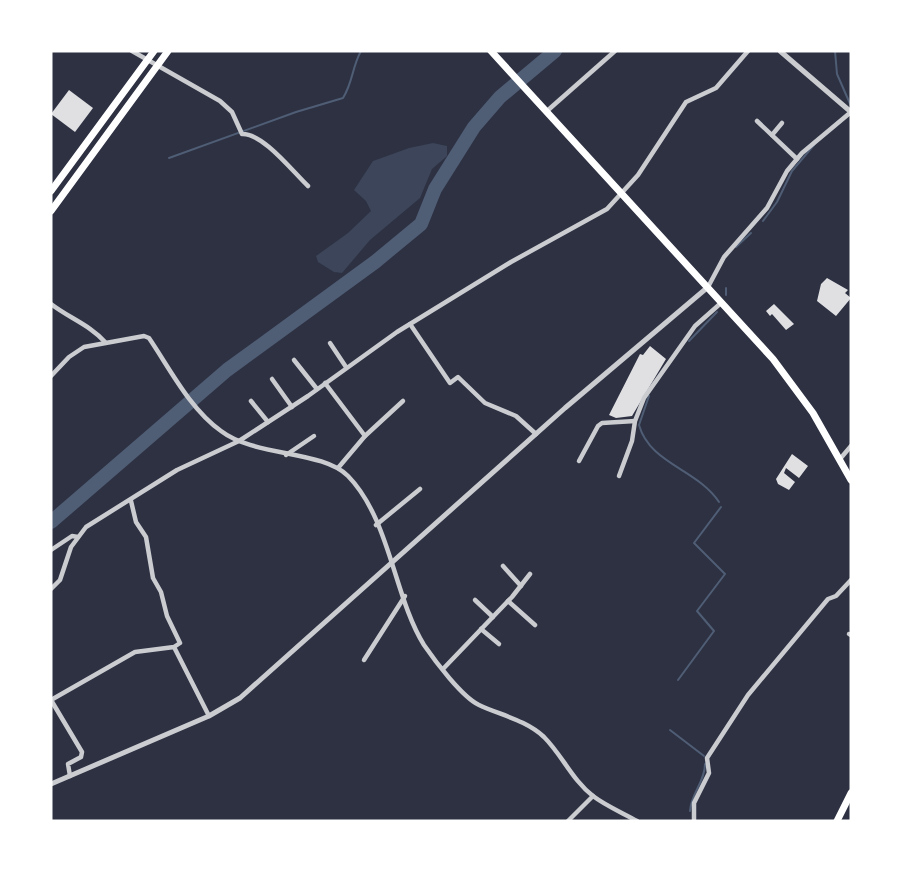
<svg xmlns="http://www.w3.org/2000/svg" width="902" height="872" font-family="'PT Sans Narrow',sans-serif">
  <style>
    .green { fill: #3c4559 }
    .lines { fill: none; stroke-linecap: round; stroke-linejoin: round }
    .stream { stroke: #4f5d75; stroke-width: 2 }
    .river { stroke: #4f5d75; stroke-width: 14 }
    .building { fill: #e0e0e3 }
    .minor { stroke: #caccd0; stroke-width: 4.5 }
    .tertiary { stroke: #caccd0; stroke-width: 5 }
    .primary { stroke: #fff; stroke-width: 7 }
    .trunk { stroke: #fff; stroke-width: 7 }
  </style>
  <rect width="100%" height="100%" fill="#2d3142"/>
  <path class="green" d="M433,143l14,3v10l-15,13 -12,29 -50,42 -28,33 -8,-1 -16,-10 -2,-6 32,-23 23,-22 -5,-10 -12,-11 19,-29 36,-13z"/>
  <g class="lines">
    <g class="stream">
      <path d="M835,51l2,23 14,32"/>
      <path d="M169,158l127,-46 47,-14c10,-16 9,-31 18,-47"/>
      <path d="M763,221l14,-19 15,-31 22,-26"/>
      <path d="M736,247l15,-14"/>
      <path d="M726,295v-7"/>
      <path d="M689,341l28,-29"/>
      <path d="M649,396l-10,29c11,39 58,44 80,77"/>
      <path d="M678,680l36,-49 -17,-20 28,-37 -31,-31 27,-36"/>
      <path d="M670,730l34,26"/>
      <path d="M690,811c1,-18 15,-29 15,-47"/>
    </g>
    <path class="river" d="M51,522l176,-152 148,-108 46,-38 14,-35 39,-62 26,-30 55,-46"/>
  </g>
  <g class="building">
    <path d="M69,90l24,18 -18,24 -24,-18z"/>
    <path d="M827,278l21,12 -3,3 6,5 -15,18 -19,-15 4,-17z"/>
    <path d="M774,304l20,20 -8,6 -14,-16 -2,2 -4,-5z"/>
    <path d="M650,346l16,13 -34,57 -16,2 -7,-3 31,-61 3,1z"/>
    <path d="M792,454l16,12 -9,12 -13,-10 -2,5 11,9 -6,8 -11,-6 -2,-5z"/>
  </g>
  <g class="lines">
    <g class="minor">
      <path d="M132,51l88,50 12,11 10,22c21,-1 51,38 66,52"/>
      <path d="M547,111l68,-60"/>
      <path d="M757,121l40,38"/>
      <path d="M772,135l10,-12"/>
      <path d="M708,287l16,-30 43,-49 20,-37 15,-18 49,-41"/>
      <path d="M51,304c18,14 39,21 54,38"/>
      <path d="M410,324l40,59 8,-6 27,26 31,13 20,18"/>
      <path d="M330,343l16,24"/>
      <path d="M294,360l23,29"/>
      <path d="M51,376l18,-19 15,-10 60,-11 5,2c21,31 41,71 72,93 34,26 101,19 127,45 42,43 46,121 76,169 11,16 38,52 55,60 21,10 47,15 65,32 18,18 29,44 49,59 13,10 30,17 44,25"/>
      <path d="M272,379l20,28"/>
      <path d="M325,383l40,53"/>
      <path d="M251,401l17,21"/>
      <path d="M286,455l28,-19"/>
      <path d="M840,459l11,-13"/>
      <path d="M579,461l19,-35 4,-3 33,-2"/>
      <path d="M338,468l27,-32 38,-35"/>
      <path d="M619,476l13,-35 3,-20 9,-23 51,-72 26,-23"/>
      <path d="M376,525l44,-36"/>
      <path d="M51,550l21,-14 6,1"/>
      <path d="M503,566l18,20"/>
      <path d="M51,589l9,-9 11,-33 15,-20 91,-57 62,-29 69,-45 89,-64 114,-70 96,-53 31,-34 48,-73 30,-14 32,-37"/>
      <path d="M475,600l18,17"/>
      <path d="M508,601l27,24"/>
      <path d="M481,629l18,15"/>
      <path d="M849,634l2,1"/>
      <path d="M174,647l35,69"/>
      <path d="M364,660l41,-64"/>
      <path d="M443,669l69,-72 18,-23"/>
      <path d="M70,776l-2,-12 13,-7 1,-5 -31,-52 84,-48 39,-5 6,-4 -13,-27 -6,-24 -8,-14 -7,-41 -10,-15 -5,-21"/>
      <path d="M568,821l25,-25"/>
      <path d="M694,821v-18l15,-30 -2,-15 41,-63 80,-96 8,-3 15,-16"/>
    </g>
    <g class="tertiary">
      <path d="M780,51l71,61"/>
      <path d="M51,784l158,-68 31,-18 325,-290 143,-121"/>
    </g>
    <g class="primary">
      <path d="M491,51l282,308 40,54 38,67"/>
      <path d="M837,821l14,-28"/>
    </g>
    <g class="trunk">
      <path d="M51,191l103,-140"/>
      <path d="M51,211l117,-160"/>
    </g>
  </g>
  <rect width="902" height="872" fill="none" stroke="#ffffff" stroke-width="105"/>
</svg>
